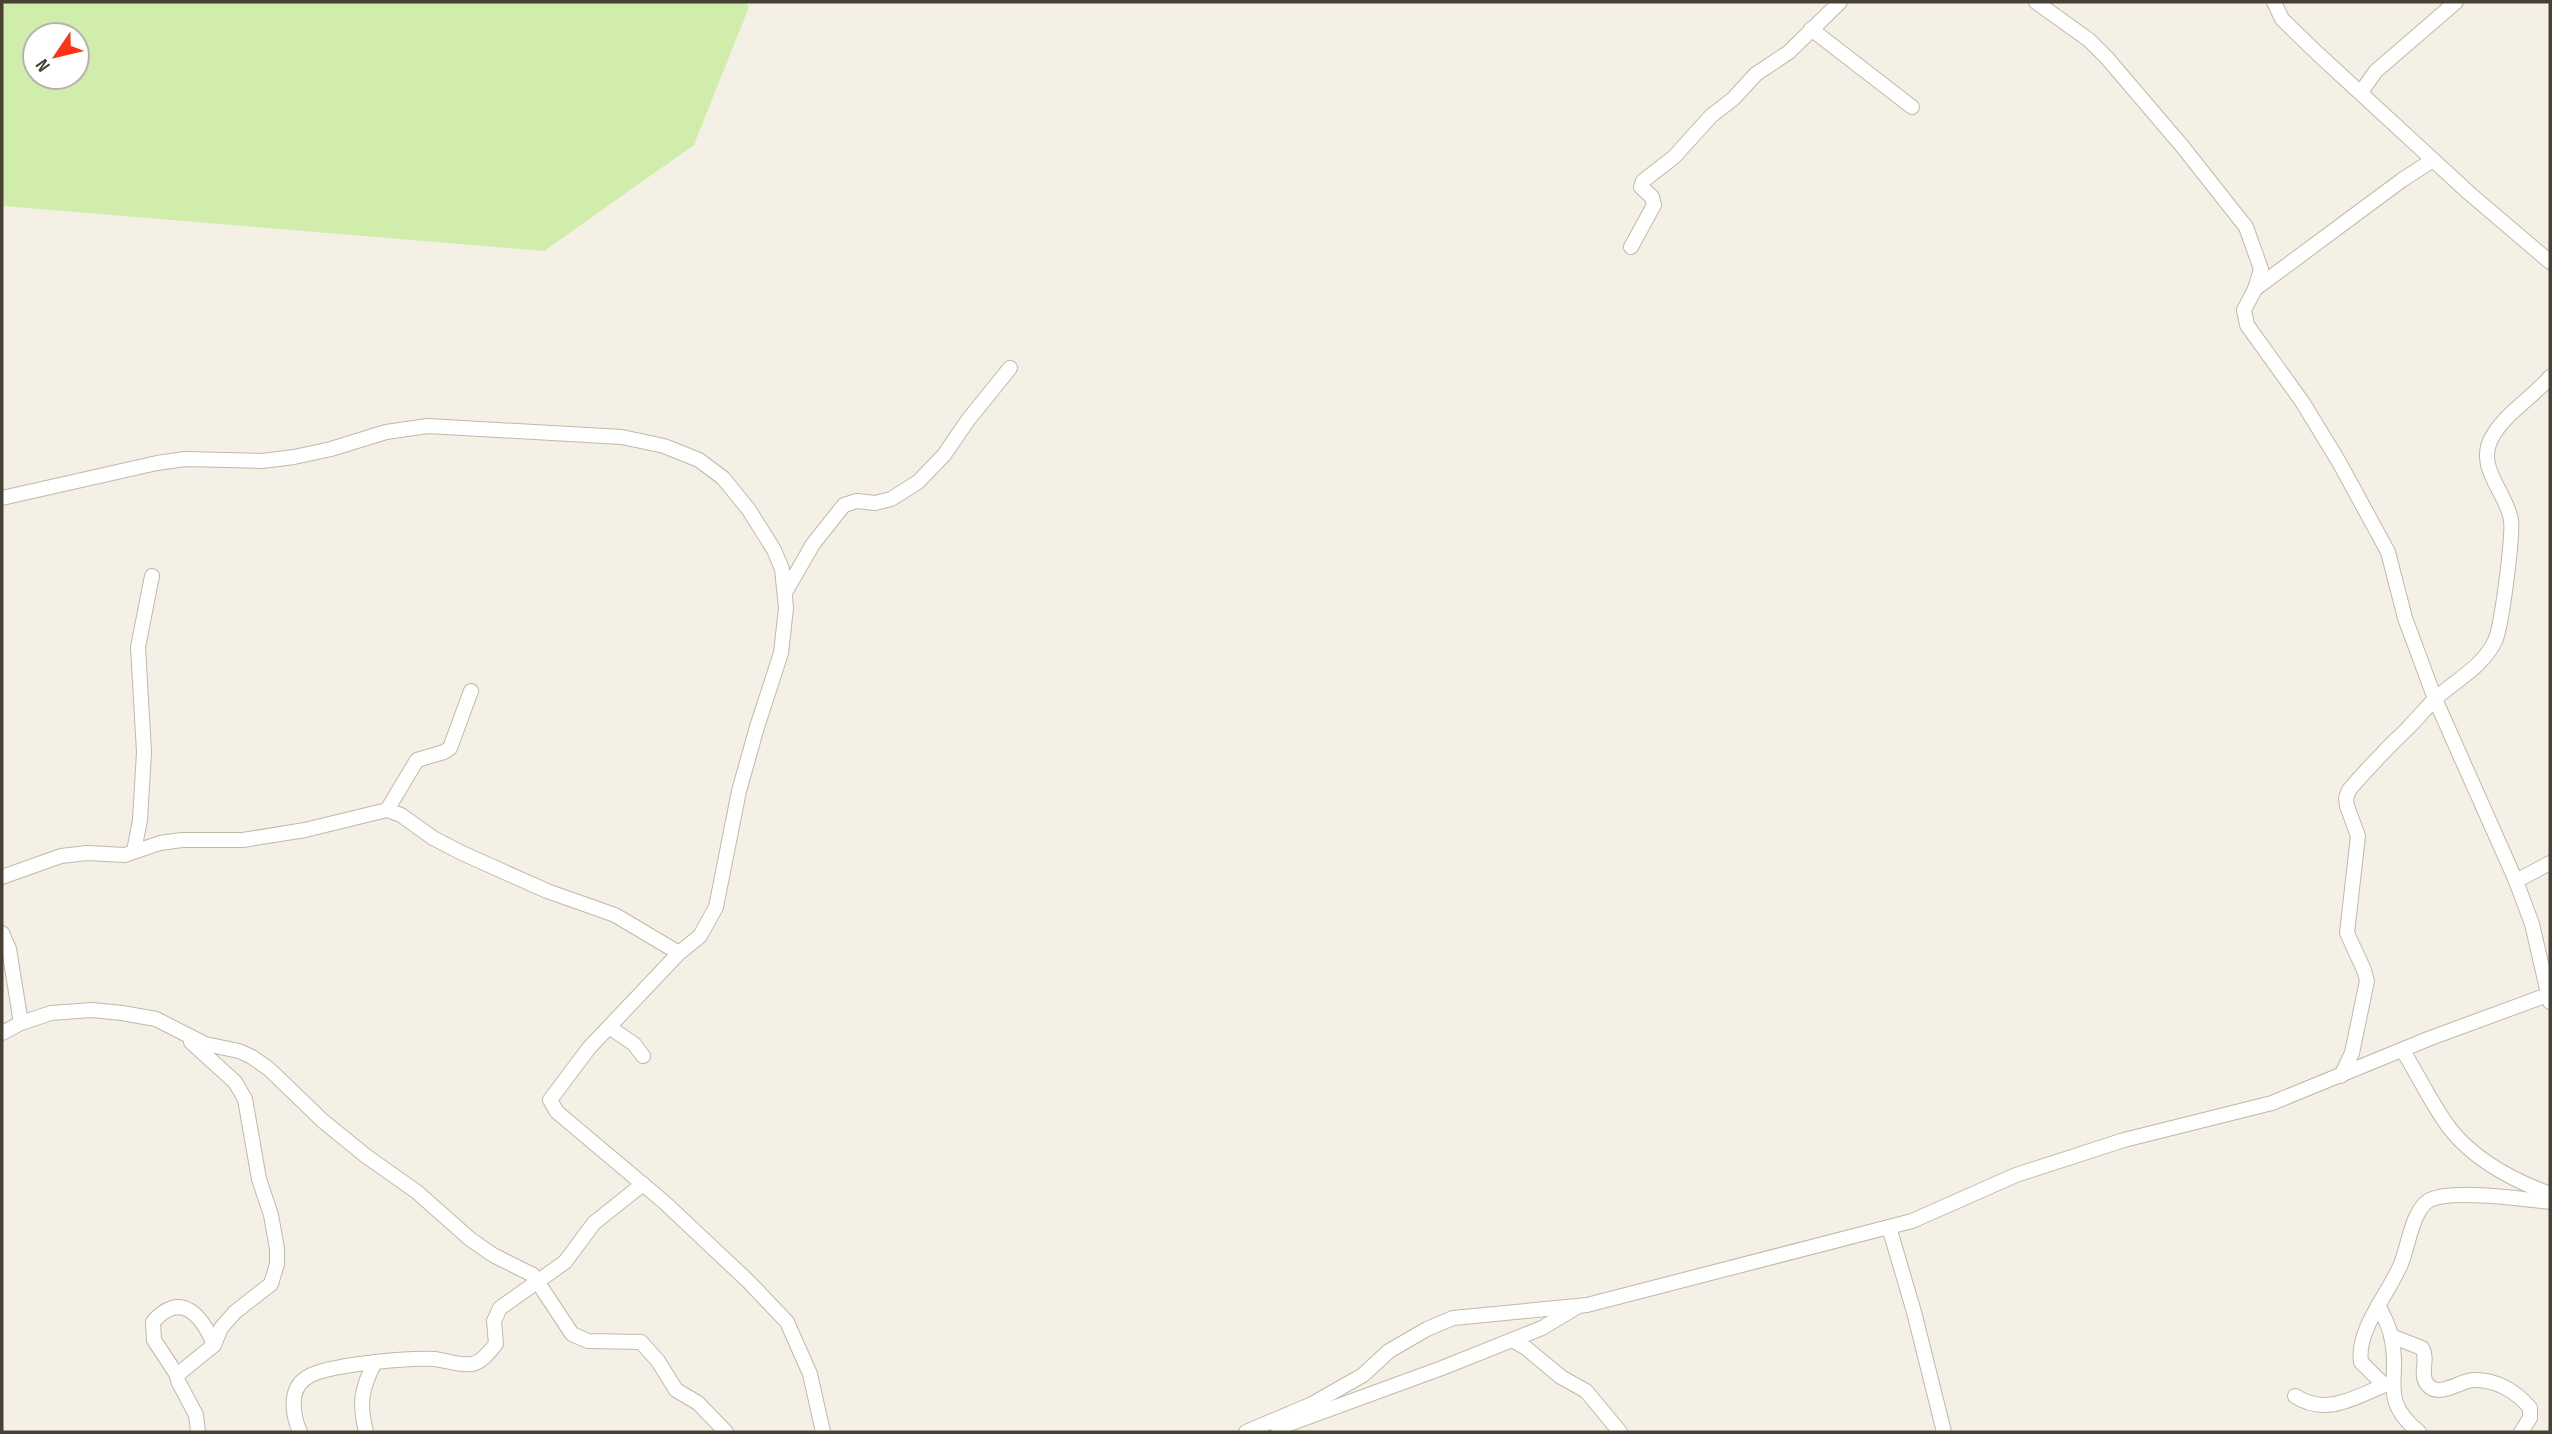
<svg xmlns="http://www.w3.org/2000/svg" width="2552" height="1434" font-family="'Sofia Sans Condensed',sans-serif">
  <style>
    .green { fill: #d0edab; fill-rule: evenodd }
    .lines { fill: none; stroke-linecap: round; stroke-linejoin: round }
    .minor-casing { stroke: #c1b8a8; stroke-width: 16 }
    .minor { stroke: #fff; stroke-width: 14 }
  </style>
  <rect width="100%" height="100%" fill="#f5f0e6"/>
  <path class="green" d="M2,2h744l3,5 -55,138 -150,106 -542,-45zM35,35h42v42h-42z"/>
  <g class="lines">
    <g class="minor-casing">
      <g id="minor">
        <path d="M2036,2l53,38 18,18 75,88 64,81 15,42 -6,20"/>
        <path d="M2274,2l8,17 35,34 152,140 81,69"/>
        <path d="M1811,29l101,78"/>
        <path d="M2361,92l15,-21 80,-69"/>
        <path d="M2433,160l-31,20 -147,109 -11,21 3,15 56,78 36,59 49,90 17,66 30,81 81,182 16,43 18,78"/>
        <path d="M1631,247l23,-42 -2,-8 -11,-10 2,-6 31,-24 37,-41 22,-17 23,-25 33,-22 51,-50"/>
        <path d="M2,498l155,-35 28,-4 77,2 32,-4 37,-8 55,-17 42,-6 194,11 42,9 35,14 24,18 26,32 25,40 8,19 4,39 -5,45 -24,74 -18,64 -23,116 -16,29 -21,17 -90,95 -39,52 7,12 107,90 85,80 38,40 23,52 13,58"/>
        <path d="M786,591l27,-47 31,-39 13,-4 18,2 16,-4 27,-17 26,-27 24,-35 42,-52"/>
        <path d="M387,810l30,-50 27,-8 6,-4 21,-57"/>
        <path d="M134,851l6,-31 4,-68 -6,-105 14,-71"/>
        <path d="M2,877l59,-21 26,-3 38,2 35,-12 22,-3h61l62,-10 82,-20 14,5 32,23 29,15 85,38 68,24 64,38"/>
        <path d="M2516,881l34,-18"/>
        <path d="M2,933l7,16 12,74"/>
        <path d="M609,1027l25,17 9,12"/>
        <path d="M2,1033l19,-10 30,-10 41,-3 30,3 34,6 49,25 34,7 13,6 17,12 54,52 43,35 51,36 53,47 23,16 40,20 39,59 16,7 53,1 17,19 18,29 22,13 28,29"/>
        <path d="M191,1042l44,40 10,17 14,80 12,36 6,34v15l-6,20 -36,28 -14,16 -7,17 -37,30 1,6 18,34 2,17"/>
        <path d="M2403,1051c16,25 29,55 48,79 24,30 64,51 99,64"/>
        <path d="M2341,1076l11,-23 15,-72 -3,-11 -17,-37 11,-97 -11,-30 -1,-8 3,-8c19,-22 38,-42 59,-62 9,-9 17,-19 26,-28 19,-18 49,-33 61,-59 7,-15 18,-105 16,-121 -4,-27 -35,-52 -20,-81 13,-25 41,-41 59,-62"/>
        <path d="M1889,1227l25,85 30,120"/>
        <path d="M2378,1305c5,10 11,20 13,31 11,43 -14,62 28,96"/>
        <path d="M2391,1336l31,12c7,12 -3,25 5,36 11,15 32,-3 46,-4 22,-1 43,11 57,28v10l-9,14"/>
        <path d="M1512,1340l14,8 35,29 25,14 34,41"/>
        <path d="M177,1375l-23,-35 -1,-18c27,-32 49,-7 61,23"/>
        <path d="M2384,1385l-23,-23c-5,-32 28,-69 40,-98 7,-17 11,-52 27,-63 21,-13 97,-2 122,1"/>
        <path d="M2295,1396c34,22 64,-2 98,-14"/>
        <path d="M1278,1428l164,-60 100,-40 35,-21"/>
        <path d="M300,1432c-7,-16 -12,-42 6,-54 19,-14 104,-20 128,-19 12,1 25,7 38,5 9,-1 18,-13 24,-20l-2,-23 6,-13 65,-46 29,-39 49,-39"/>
        <path d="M366,1432c-7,-29 -5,-43 9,-70"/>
        <path d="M1246,1432l66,-28 51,-29 26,-24 38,-22 26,-11 134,-13 325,-84 104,-46 108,-35 148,-37 156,-64 122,-45"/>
      </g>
    </g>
    <use href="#minor" class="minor"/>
  </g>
  <rect width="2552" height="1434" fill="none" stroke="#484035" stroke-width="7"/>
  <g transform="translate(56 56) rotate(235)"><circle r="33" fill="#ffffff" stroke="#b6b3ae" stroke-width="2"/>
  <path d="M0-5L12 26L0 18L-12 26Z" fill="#ff3213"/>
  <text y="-10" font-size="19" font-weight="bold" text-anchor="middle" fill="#484035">N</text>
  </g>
</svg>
